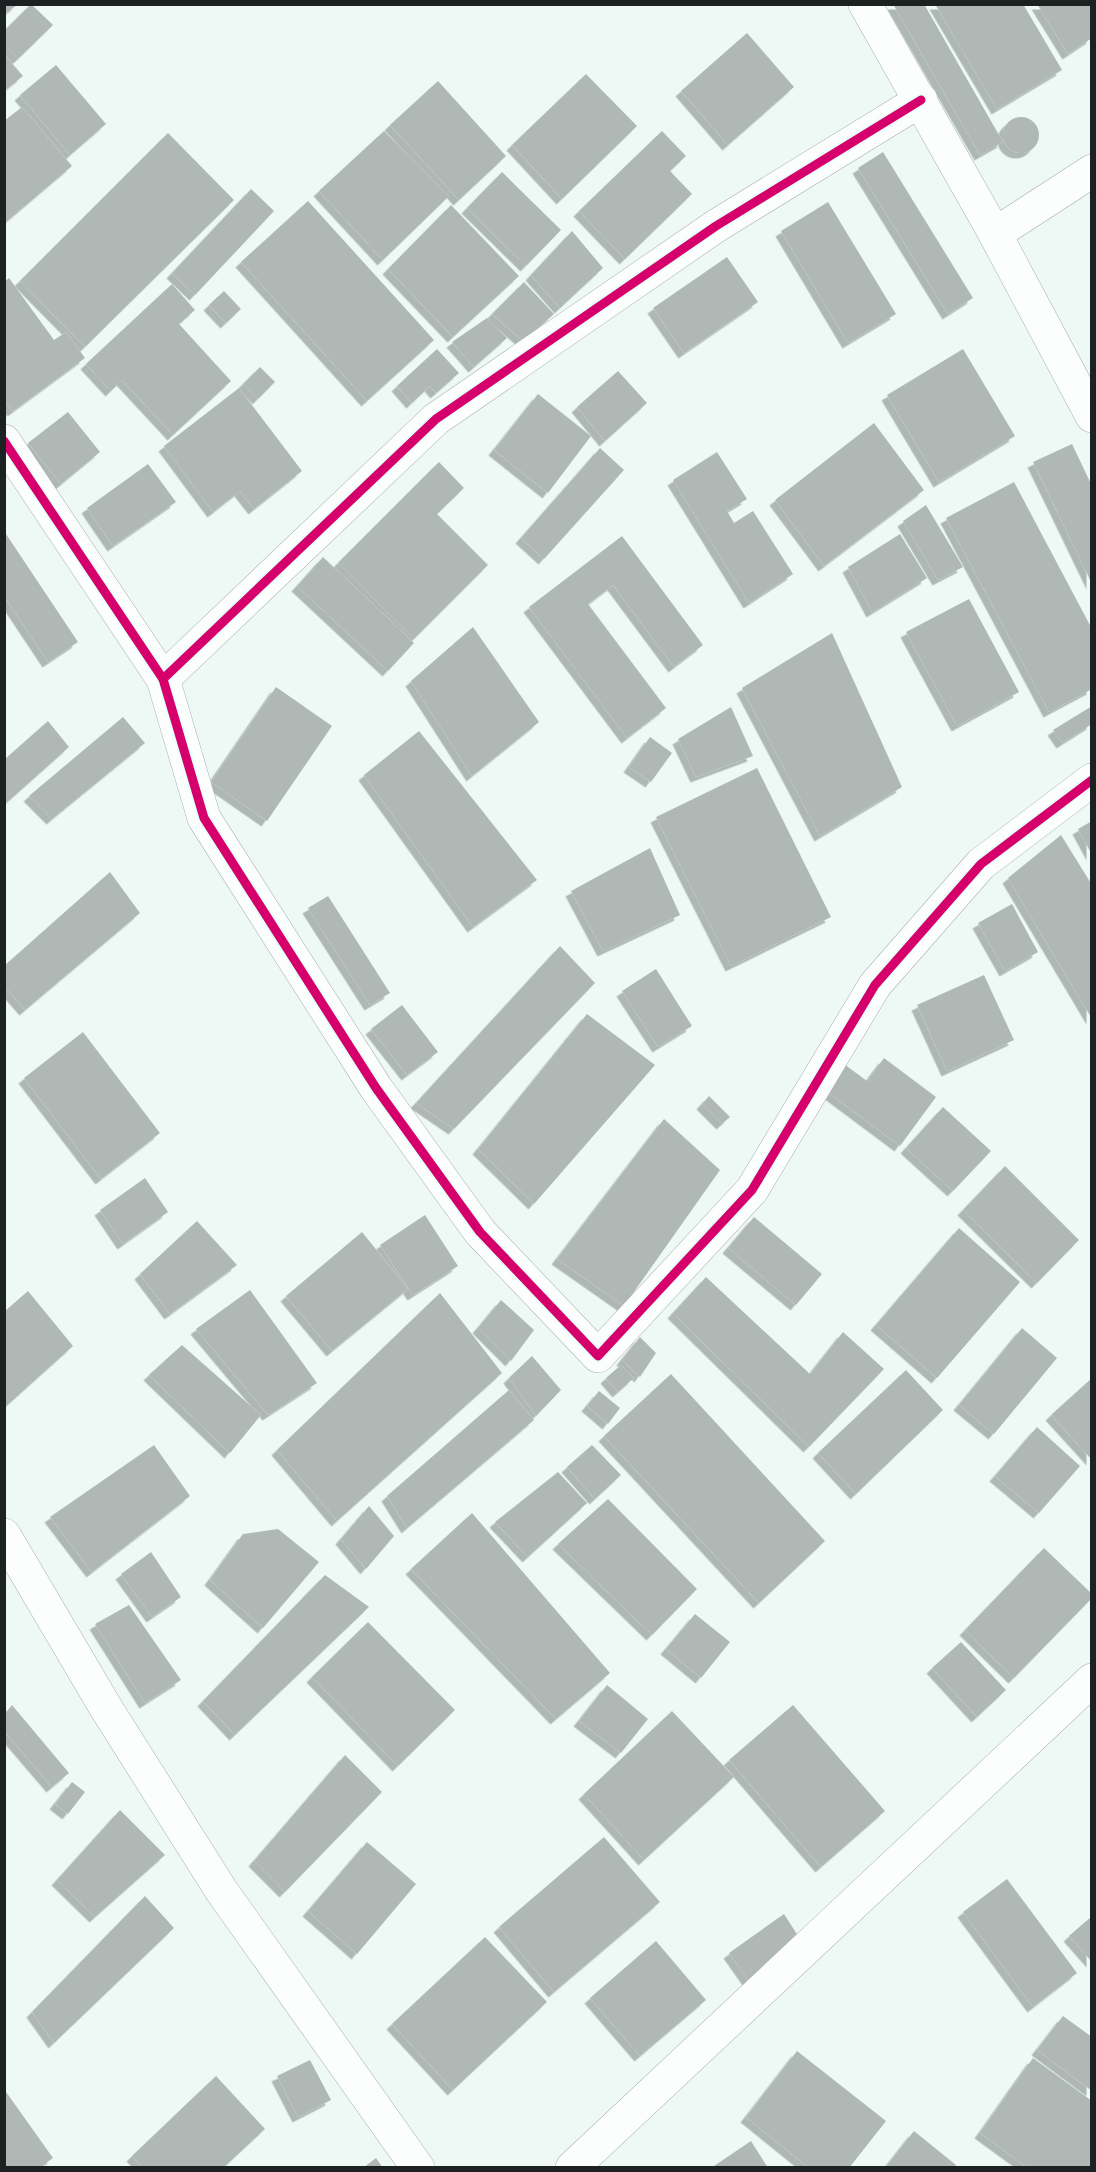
<svg xmlns="http://www.w3.org/2000/svg" width="1096" height="2172" font-family="'Titillium Web',sans-serif">
  <style>
    .building { fill: #b0b8b6; filter: url(#shadow) }
    .lines { fill: none; stroke-linecap: round; stroke-linejoin: round }
    .minor-casing { stroke: #a8b0ae; stroke-width: 34 }
    .minor { stroke: #fcfefe; stroke-width: 33 }
    .cycleway-casing { stroke: #eafdf9; stroke-width: 13 }
    .cycleway { stroke: #d6006c; stroke-width: 9 }
  </style>
  <defs>
    <filter id="shadow"><feDropShadow dx="-5.5" dy="5.5" stdDeviation="0" flood-color="#0004"/></filter>
  </defs>
  <rect width="100%" height="100%" fill="#eef9f6"/>
  <g class="building">
    <path d="M4,4h14l-14,11z"/>
    <path d="M31,4l22,21 -35,34 -14,-14v-14z"/>
    <path d="M893,4h31l79,138 -23,13z"/>
    <path d="M935,4h88l39,66 -65,39z"/>
    <path d="M1037,4h55v34l-24,16z"/>
    <path d="M747,33l47,54 -66,58 -47,-54z"/>
    <path d="M4,54l19,22 -19,15z"/>
    <path d="M56,65l50,59 -36,31 -50,-60z"/>
    <path d="M586,74l51,52 -75,73 -50,-54z"/>
    <path d="M438,81l68,75 -47,44 -69,-75z"/>
    <path d="M22,107l50,59 -66,56 -2,-2v-99z"/>
    <circle cx="1021" cy="135" r="18"/>
    <path d="M384,131l65,65 -66,64 -64,-69z"/>
    <path d="M662,131l24,25 -16,15 22,23 -67,65 -46,-48z"/>
    <path d="M168,133l66,67 -149,147 -65,-66z"/>
    <path d="M883,152l90,146 -25,16 -90,-146z"/>
    <path d="M502,172l59,58 -35,36 -59,-58z"/>
    <path d="M251,189l23,22 -79,84 -23,-22z"/>
    <path d="M308,201l126,139 -67,61 -126,-139z"/>
    <path d="M828,202l68,112 -48,29 -67,-112z"/>
    <path d="M451,205l68,71 -66,61 -65,-68z"/>
    <path d="M572,231l31,37 -43,40 -29,-33z"/>
    <path d="M727,257l31,45 -74,51 -31,-45z"/>
    <path d="M9,278l45,62 12,-8 19,26 -72,53 -9,-12v-117z"/>
    <path d="M524,282l30,32 -31,27 -31,-27z"/>
    <path d="M172,284l23,26 -16,14 52,57 -58,54 -51,-55 -11,11 -25,-27z"/>
    <path d="M224,291l17,18 -15,14 -17,-18z"/>
    <path d="M487,318l20,20 -33,29 -22,-25z"/>
    <path d="M437,349l22,24 -23,20 -6,-7 -18,17 -15,-17z"/>
    <path d="M963,349l52,87 -76,46 -52,-87z"/>
    <path d="M260,367l15,15 -17,17 -15,-15z"/>
    <path d="M618,371l29,32 -42,38 -28,-34z"/>
    <path d="M239,388l63,83 -48,38 -14,-18 -27,21 -49,-66z"/>
    <path d="M538,394l53,42 -43,57 -54,-43z"/>
    <path d="M68,412l32,40 -39,32 -33,-41z"/>
    <path d="M874,423l50,67 -100,76 -49,-66z"/>
    <path d="M1072,444l20,42v98l-59,-122z"/>
    <path d="M600,448l24,22 -80,89 -23,-21z"/>
    <path d="M717,452l30,47 -20,12 7,12 19,-12 40,63 -44,29 -76,-123z"/>
    <path d="M439,462l25,26 -27,26 51,51 -74,74 -76,-76z"/>
    <path d="M148,464l28,38 -63,44 -26,-38z"/>
    <path d="M1014,482l78,147v60l-43,23 -103,-194z"/>
    <path d="M926,505l37,62 -25,13 -35,-59z"/>
    <path d="M4,531l74,111 -30,20 -44,-66z"/>
    <path d="M900,534l27,44 -55,34 -24,-45z"/>
    <path d="M622,536l81,109 -29,22 -61,-82 -25,19 78,104 -39,30 -98,-131z"/>
    <path d="M323,557l91,86 -26,28 -91,-85z"/>
    <path d="M969,599l50,93 -62,34 -51,-94z"/>
    <path d="M473,627l66,95 -67,54 -61,-95z"/>
    <path d="M832,633l70,154 -82,49 -78,-148z"/>
    <path d="M276,687l56,39 -65,95 -56,-39z"/>
    <path d="M1092,706v18l-30,19 -9,-13z"/>
    <path d="M731,707l22,49 -57,21 -18,-38z"/>
    <path d="M123,717l22,26 -93,76 -23,-23z"/>
    <path d="M48,721l21,26 -64,57v-45z"/>
    <path d="M419,731l118,149 -64,47 -109,-152z"/>
    <path d="M650,737l22,16 -21,29 -22,-15z"/>
    <path d="M757,768l74,149 -100,49 -75,-149z"/>
    <path d="M1092,821v34l-14,-26z"/>
    <path d="M1061,835l31,50v134l-84,-141z"/>
    <path d="M650,848l30,67 -77,36 -32,-60z"/>
    <path d="M110,872l30,41 -115,97 -21,-24v-20z"/>
    <path d="M328,896l62,97 -20,12 -62,-97z"/>
    <path d="M1012,904l26,48 -33,19 -27,-48z"/>
    <path d="M560,946l35,37 -141,146 -38,-26z"/>
    <path d="M656,969l36,57 -34,21 -36,-56z"/>
    <path d="M984,975l30,65 -67,31 -30,-66z"/>
    <path d="M402,1005l36,47 -31,23 -36,-46z"/>
    <path d="M587,1014l68,51 -121,139 -56,-55z"/>
    <path d="M83,1032l77,101 -59,46 -77,-101z"/>
    <path d="M884,1058l52,39 -36,49 -75,-56 19,-26 23,17z"/>
    <path d="M709,1096l21,21 -8,7 -20,-20z"/>
    <path d="M943,1107l48,44 -38,40 -47,-43z"/>
    <path d="M664,1119l56,51 -96,136 -67,-47z"/>
    <path d="M1005,1166l74,74 -42,43 -74,-73z"/>
    <path d="M145,1178l23,34 -45,32 -23,-34z"/>
    <path d="M425,1215l33,51 -45,29 -33,-50z"/>
    <path d="M754,1217l68,57 -26,31 -68,-57z"/>
    <path d="M197,1221l40,44 -67,49 -30,-40z"/>
    <path d="M959,1228l61,54 -83,96 -61,-53z"/>
    <path d="M362,1232l46,57 -76,62 -46,-55z"/>
    <path d="M706,1277l104,97 33,-42 41,37 -75,78 -136,-134z"/>
    <path d="M250,1290l67,93 -49,32 -72,-86z"/>
    <path d="M28,1291l45,55 -69,62v-96z"/>
    <path d="M440,1293l62,80 -165,148 -60,-71z"/>
    <path d="M501,1300l33,30 -23,31 -33,-33z"/>
    <path d="M1022,1328l35,30 -63,76 -35,-29z"/>
    <path d="M640,1337l16,16 -16,24 -18,-17z"/>
    <path d="M182,1345l79,70 -31,38 -81,-78z"/>
    <path d="M532,1356l29,34 -25,26 -27,-38z"/>
    <path d="M621,1365l13,13 -16,14 -12,-14z"/>
    <path d="M906,1370l37,40 -87,84 -38,-41z"/>
    <path d="M671,1374l154,167 -66,62 -155,-167z"/>
    <path d="M1092,1378v82l-41,-45z"/>
    <path d="M509,1390l25,30 -127,108 -20,-32z"/>
    <path d="M599,1391l21,17 -12,16 -21,-18z"/>
    <path d="M1037,1427l43,39 -41,47 -44,-37z"/>
    <path d="M154,1445l36,51 -98,76 -42,-55z"/>
    <path d="M592,1445l29,30 -26,24 -28,-32z"/>
    <path d="M558,1472l29,31 -59,54 -33,-35z"/>
    <path d="M608,1499l89,90 -45,46 -94,-91z"/>
    <path d="M369,1506l25,30 -28,33 -25,-30z"/>
    <path d="M472,1513l138,160 -54,46 -145,-150z"/>
    <path d="M278,1529l41,33 -56,66 -53,-48 33,-46z"/>
    <path d="M1044,1548l48,46v4l-78,80 -49,-48z"/>
    <path d="M151,1552l30,45 -29,20 -31,-43z"/>
    <path d="M325,1575l44,32 -134,128 -32,-34z"/>
    <path d="M129,1605l52,75 -36,23 -50,-79z"/>
    <path d="M695,1614l35,28 -29,36 -35,-29z"/>
    <path d="M368,1622l87,88 -57,56 -86,-89z"/>
    <path d="M961,1642l45,48 -29,27 -45,-49z"/>
    <path d="M607,1685l41,34 -27,34 -42,-32z"/>
    <path d="M12,1705l57,68 -17,14 -48,-56v-16z"/>
    <path d="M793,1705l92,106 -64,56 -92,-107z"/>
    <path d="M672,1711l62,66 -90,83 -60,-66z"/>
    <path d="M345,1755l37,37 -97,100 -31,-31z"/>
    <path d="M72,1782l13,10 -17,22 -13,-10z"/>
    <path d="M120,1810l45,45 -70,62 -38,-37z"/>
    <path d="M604,1837l56,65 -106,90 -55,-65z"/>
    <path d="M367,1842l49,42 -59,70 -49,-43z"/>
    <path d="M1007,1879l70,94 -44,34 -70,-95z"/>
    <path d="M145,1896l29,32 -120,115 -22,-31z"/>
    <path d="M784,1914l18,28 -54,38 -19,-27z"/>
    <path d="M1092,1916v46l-23,-26z"/>
    <path d="M485,1937l62,65 -94,88 -61,-66z"/>
    <path d="M656,1941l50,59 -66,56 -50,-58z"/>
    <path d="M1063,2016l29,21v54l-55,-41z"/>
    <path d="M797,2051l89,70 -37,47h-40l-63,-51z"/>
    <path d="M1033,2058l59,43v67h-64l-48,-35z"/>
    <path d="M310,2060l21,40 -33,17 -21,-41z"/>
    <path d="M216,2076l49,53 -42,39h-80l-11,-12z"/>
    <path d="M4,2089l49,69 -14,10h-35z"/>
    <path d="M914,2131l42,34 -2,3h-69z"/>
    <path d="M751,2141l17,27h-57z"/>
    <path d="M376,2158l7,10h-20z"/>
  </g>
  <g class="lines">
    <g class="minor-casing">
      <g id="minor">
        <path d="M865,4l130,230 97,182"/>
        <path d="M995,234l97,-63"/>
        <path d="M4,441l159,238 41,139 172,270 104,144 118,124 154,-166 123,-205 106,-121 111,-84"/>
        <path d="M163,679l273,-260 280,-193 205,-126"/>
        <path d="M4,1535l102,173 115,182 197,278"/>
        <path d="M572,2168l520,-488"/>
      </g>
    </g>
    <use href="#minor" class="minor"/>
    <g class="cycleway-casing">
      <g id="cycleway">
        <path d="M4,441l159,238 41,139 172,270 104,144 118,124 154,-166 123,-205 106,-121 111,-84"/>
        <path d="M163,679l273,-260 280,-193 205,-126"/>
      </g>
    </g>
    <use href="#cycleway" class="cycleway"/>
  </g>
  <rect width="1096" height="2172" fill="none" stroke="#1b2221" stroke-width="12"/>
</svg>
